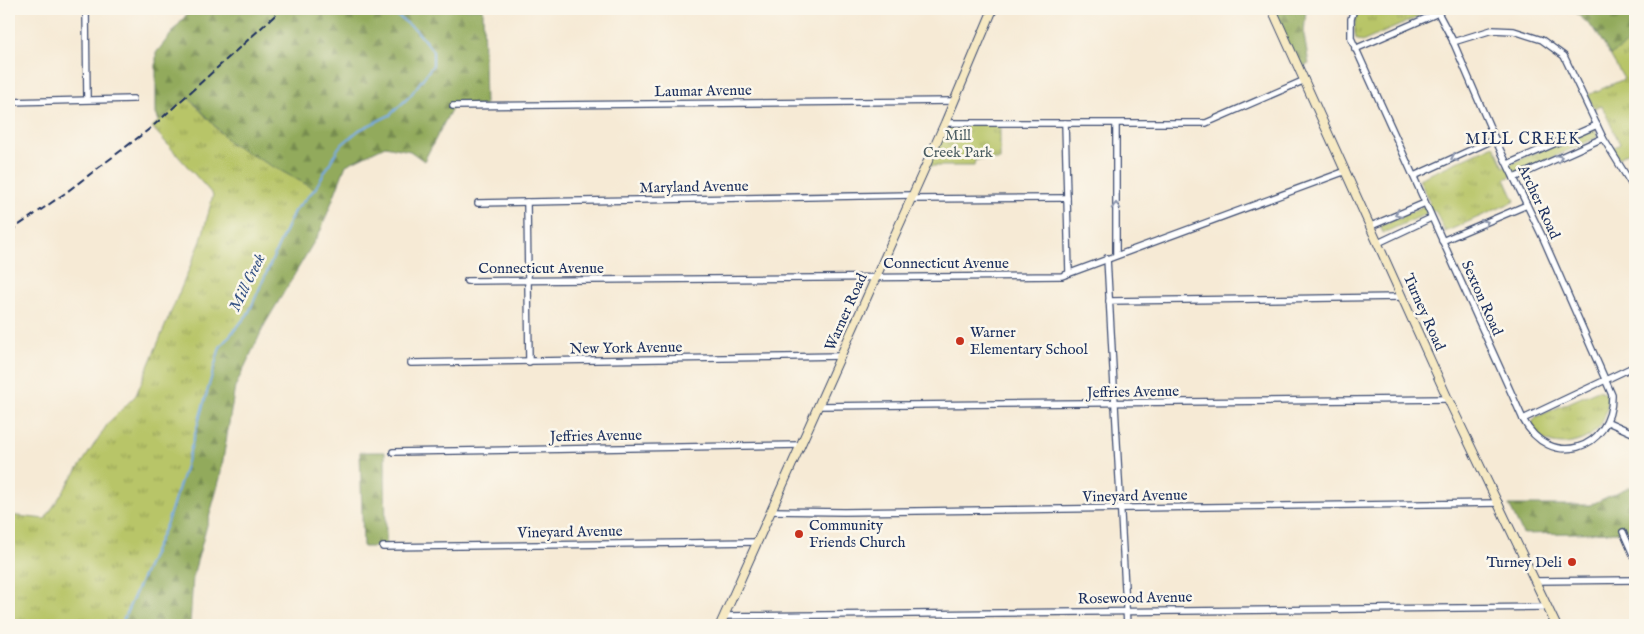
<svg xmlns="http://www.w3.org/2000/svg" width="1644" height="634" font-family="'IM FELL English',serif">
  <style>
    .grass { fill: url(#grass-tufts); stroke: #6a7a62 }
    .forest { fill: url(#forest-firs); stroke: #566c5d }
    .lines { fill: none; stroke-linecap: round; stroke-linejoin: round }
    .stream { stroke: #77ace4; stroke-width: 2 }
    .street-casing { stroke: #3c4b70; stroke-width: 8 }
    .secondary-casing { stroke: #3c4b70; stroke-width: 10 }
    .street { stroke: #fff; stroke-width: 5.5 }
    .secondary { stroke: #f6e9c3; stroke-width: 8 }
    .rail { stroke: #1b2f5e; stroke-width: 2; stroke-dasharray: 8 4; stroke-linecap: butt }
    .oneway { stroke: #8d97ae }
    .poi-dot { fill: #c8321e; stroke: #fbf7ec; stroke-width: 2 }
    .labels { text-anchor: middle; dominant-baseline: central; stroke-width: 5; stroke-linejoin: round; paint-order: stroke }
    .street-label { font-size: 15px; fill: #1b2f5e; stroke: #fbf7ec }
    .park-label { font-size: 15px; fill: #4a5c61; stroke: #fbf7ec }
    .poi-label { font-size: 15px; fill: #1b2f5e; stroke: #fbf7ec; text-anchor: start }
    .neighbourhood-label { font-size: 16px; letter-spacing: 1px; fill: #1b2f5e; stroke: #fbf7ec }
    .water-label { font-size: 16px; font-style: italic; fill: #375486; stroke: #fbf7ec }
  </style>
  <defs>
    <pattern id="grass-tufts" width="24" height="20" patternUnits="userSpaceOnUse" patternTransform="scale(1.25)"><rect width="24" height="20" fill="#b8c567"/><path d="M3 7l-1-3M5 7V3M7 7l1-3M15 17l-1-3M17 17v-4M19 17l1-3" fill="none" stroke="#95a058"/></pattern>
    <pattern id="forest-firs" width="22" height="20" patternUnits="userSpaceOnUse" patternTransform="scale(1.25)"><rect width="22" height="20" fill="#92aa5c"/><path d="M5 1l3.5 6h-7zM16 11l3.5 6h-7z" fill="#768b4f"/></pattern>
  </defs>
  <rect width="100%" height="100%" fill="#fbf7ec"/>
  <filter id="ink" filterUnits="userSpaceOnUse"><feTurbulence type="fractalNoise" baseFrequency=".02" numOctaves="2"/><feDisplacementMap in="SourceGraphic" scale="10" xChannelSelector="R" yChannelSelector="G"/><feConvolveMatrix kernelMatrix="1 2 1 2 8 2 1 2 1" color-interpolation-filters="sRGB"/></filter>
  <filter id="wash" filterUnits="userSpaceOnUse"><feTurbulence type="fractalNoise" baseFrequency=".0096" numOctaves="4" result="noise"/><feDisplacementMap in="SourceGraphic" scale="20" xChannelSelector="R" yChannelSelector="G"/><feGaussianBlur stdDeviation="1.12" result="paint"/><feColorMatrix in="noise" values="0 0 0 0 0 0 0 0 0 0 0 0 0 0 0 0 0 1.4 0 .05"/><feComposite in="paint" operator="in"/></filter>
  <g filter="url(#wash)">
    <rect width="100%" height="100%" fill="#f6ead5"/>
    <g class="grass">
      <path d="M1359,9h70l-4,5 -63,28 -6,-3c-3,-11 -1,-20 3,-30z"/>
      <path d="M1572,9h63v140l-17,9 -5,-10 7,-4 -18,-38 -8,3 -6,-14 36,-16 -28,-48z"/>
      <path d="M187,96l44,48 84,45 -21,22 -46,103 -28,34 -36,124 -18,53 -45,100h-112v-110l36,4 64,-97 27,-27 65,-154 12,-46 -61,-68z"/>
      <path d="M945,123h55v37h-25l-1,6h-49z"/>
      <path d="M1594,127l4,10 -93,42 10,22 -70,31 -10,-22 -52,23 -3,-7 50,-23 -11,-24 75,-34 10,22z"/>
      <path d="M1598,390l8,3c2,6 2,12 0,19 -9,40 -71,41 -74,11l4,-6z"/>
    </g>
    <g class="forest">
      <path d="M191,9h292l2,97h-32l-29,55 -14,-10 -25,-5 -39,19 -25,65 -56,94 -30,63 -15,91 -27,98 -3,49h-69l45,-100 18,-53 36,-125 28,-33 46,-103 21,-22 -84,-45 -43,-48 -29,25 -3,-7v-61z"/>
      <path d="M1272,9h34l-2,26 5,29 -10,5z"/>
      <path d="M1572,9h63v30l-25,16 -14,-24z"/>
      <path d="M360,452h25l1,95h-23z"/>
      <path d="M1629,487h6v40l-12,5 -100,2 -14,-29h81z"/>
    </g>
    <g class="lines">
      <path class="stream" d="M121,625l45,-100 18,-53 36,-125 28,-33 46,-103 21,-22 24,-42 20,-17 31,-15 20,-19 23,-31v-14l-17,-21 -28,-21"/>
    </g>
  </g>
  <g filter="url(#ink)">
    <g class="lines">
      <g class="street-casing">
        <g id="street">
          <path d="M86,9l1,90"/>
          <path d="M1354,9l-3,10v19l172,381c26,51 90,32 89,-24l-69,-157 -48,-99 -43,-100 -16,-30"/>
          <path d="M1453,42l39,-12 22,1 28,9 22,16 39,82 32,52"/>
          <path d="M1355,49l83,-36"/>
          <path d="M9,102l124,-3"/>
          <path d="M453,106l501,-5"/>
          <path d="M945,123h261l99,-43"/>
          <path d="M1065,123l4,150"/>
          <path d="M1116,124v131"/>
          <path d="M1508,164l89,-39"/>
          <path d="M1414,176l81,-37"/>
          <path d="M1514,178l89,-40"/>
          <path d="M910,199l157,-1"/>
          <path d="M527,202l2,160"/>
          <path d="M478,203l434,-8"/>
          <path d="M1371,226l54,-23"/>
          <path d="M1442,241l85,-36"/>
          <path d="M1378,243l53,-25"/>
          <path d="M1107,258l20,367"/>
          <path d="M467,281l595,-5 284,-105"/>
          <path d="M1109,301l292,-4"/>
          <path d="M411,363l430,-7"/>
          <path d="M819,406l629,-7"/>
          <path d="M1523,419l112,-53"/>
          <path d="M1608,422l27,12"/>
          <path d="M393,452l407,-7"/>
          <path d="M771,511l73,1 655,-9"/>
          <path d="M1623,532l12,27"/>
          <path d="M383,547l374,-5"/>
          <path d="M1535,581l100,-1"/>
          <path d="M724,616l823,-9"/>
        </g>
      </g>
      <g class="secondary-casing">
        <g id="secondary">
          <path d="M1272,9l176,390 108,226"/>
          <path d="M720,625l225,-502 48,-114"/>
        </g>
      </g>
      <use href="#street" class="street"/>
      <use href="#secondary" class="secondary"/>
      <path class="rail" d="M9,232l55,-38 88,-67 130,-118"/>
    </g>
    <defs><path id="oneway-chevron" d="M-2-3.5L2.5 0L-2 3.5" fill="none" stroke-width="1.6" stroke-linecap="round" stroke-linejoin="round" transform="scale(1.25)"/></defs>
    <g class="oneway">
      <use href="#oneway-chevron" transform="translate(1454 158) rotate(155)"/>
      <use href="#oneway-chevron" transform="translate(1559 158) rotate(-24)"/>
      <use href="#oneway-chevron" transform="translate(1116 206) rotate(-90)"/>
      <use href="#oneway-chevron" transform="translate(1398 214) rotate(157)"/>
      <use href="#oneway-chevron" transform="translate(1485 223) rotate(-23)"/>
    </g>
  </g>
  <g class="poi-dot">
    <circle cx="960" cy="341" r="5"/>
    <circle cx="799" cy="534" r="5"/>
    <circle cx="1572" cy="562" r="5"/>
  </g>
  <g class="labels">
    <g class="street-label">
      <text transform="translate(703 91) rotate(-1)">Laumar Avenue</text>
      <text transform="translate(694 187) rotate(-1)">Maryland Avenue</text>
      <text transform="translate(1539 202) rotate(65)">Archer Road</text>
      <text x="946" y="263">Connecticut Avenue</text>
      <text x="541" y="268">Connecticut Avenue</text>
      <text transform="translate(1482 298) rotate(66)">Sexton Road</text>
      <text transform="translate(846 312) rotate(-66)">Warner Road</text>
      <text transform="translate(1424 312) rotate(66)">Turney Road</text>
      <text transform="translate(626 348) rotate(-1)">New York Avenue</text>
      <text transform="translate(1133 392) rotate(-1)">Jeffries Avenue</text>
      <text transform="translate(596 436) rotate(-1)">Jeffries Avenue</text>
      <text transform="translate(1135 496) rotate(-1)">Vineyard Avenue</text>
      <text transform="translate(570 532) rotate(-1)">Vineyard Avenue</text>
      <text transform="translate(1135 598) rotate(-1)">Rosewood Avenue</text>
    </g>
    <g class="park-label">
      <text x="958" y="135">Mill<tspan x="958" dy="17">Creek Park</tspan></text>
    </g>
    <g class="poi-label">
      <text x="970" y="332">Warner<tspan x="970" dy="17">Elementary School</tspan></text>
      <text x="809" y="525">Community<tspan x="809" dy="17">Friends Church</tspan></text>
      <text x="1562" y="562" text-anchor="end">Turney Deli</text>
    </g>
    <g class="neighbourhood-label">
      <text x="1523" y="140">MILL CREEK</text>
    </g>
    <g class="water-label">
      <text transform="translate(248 283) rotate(-64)">Mill Creek</text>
    </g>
  </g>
  <rect width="1644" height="634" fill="none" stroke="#fbf7ec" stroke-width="30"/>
</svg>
